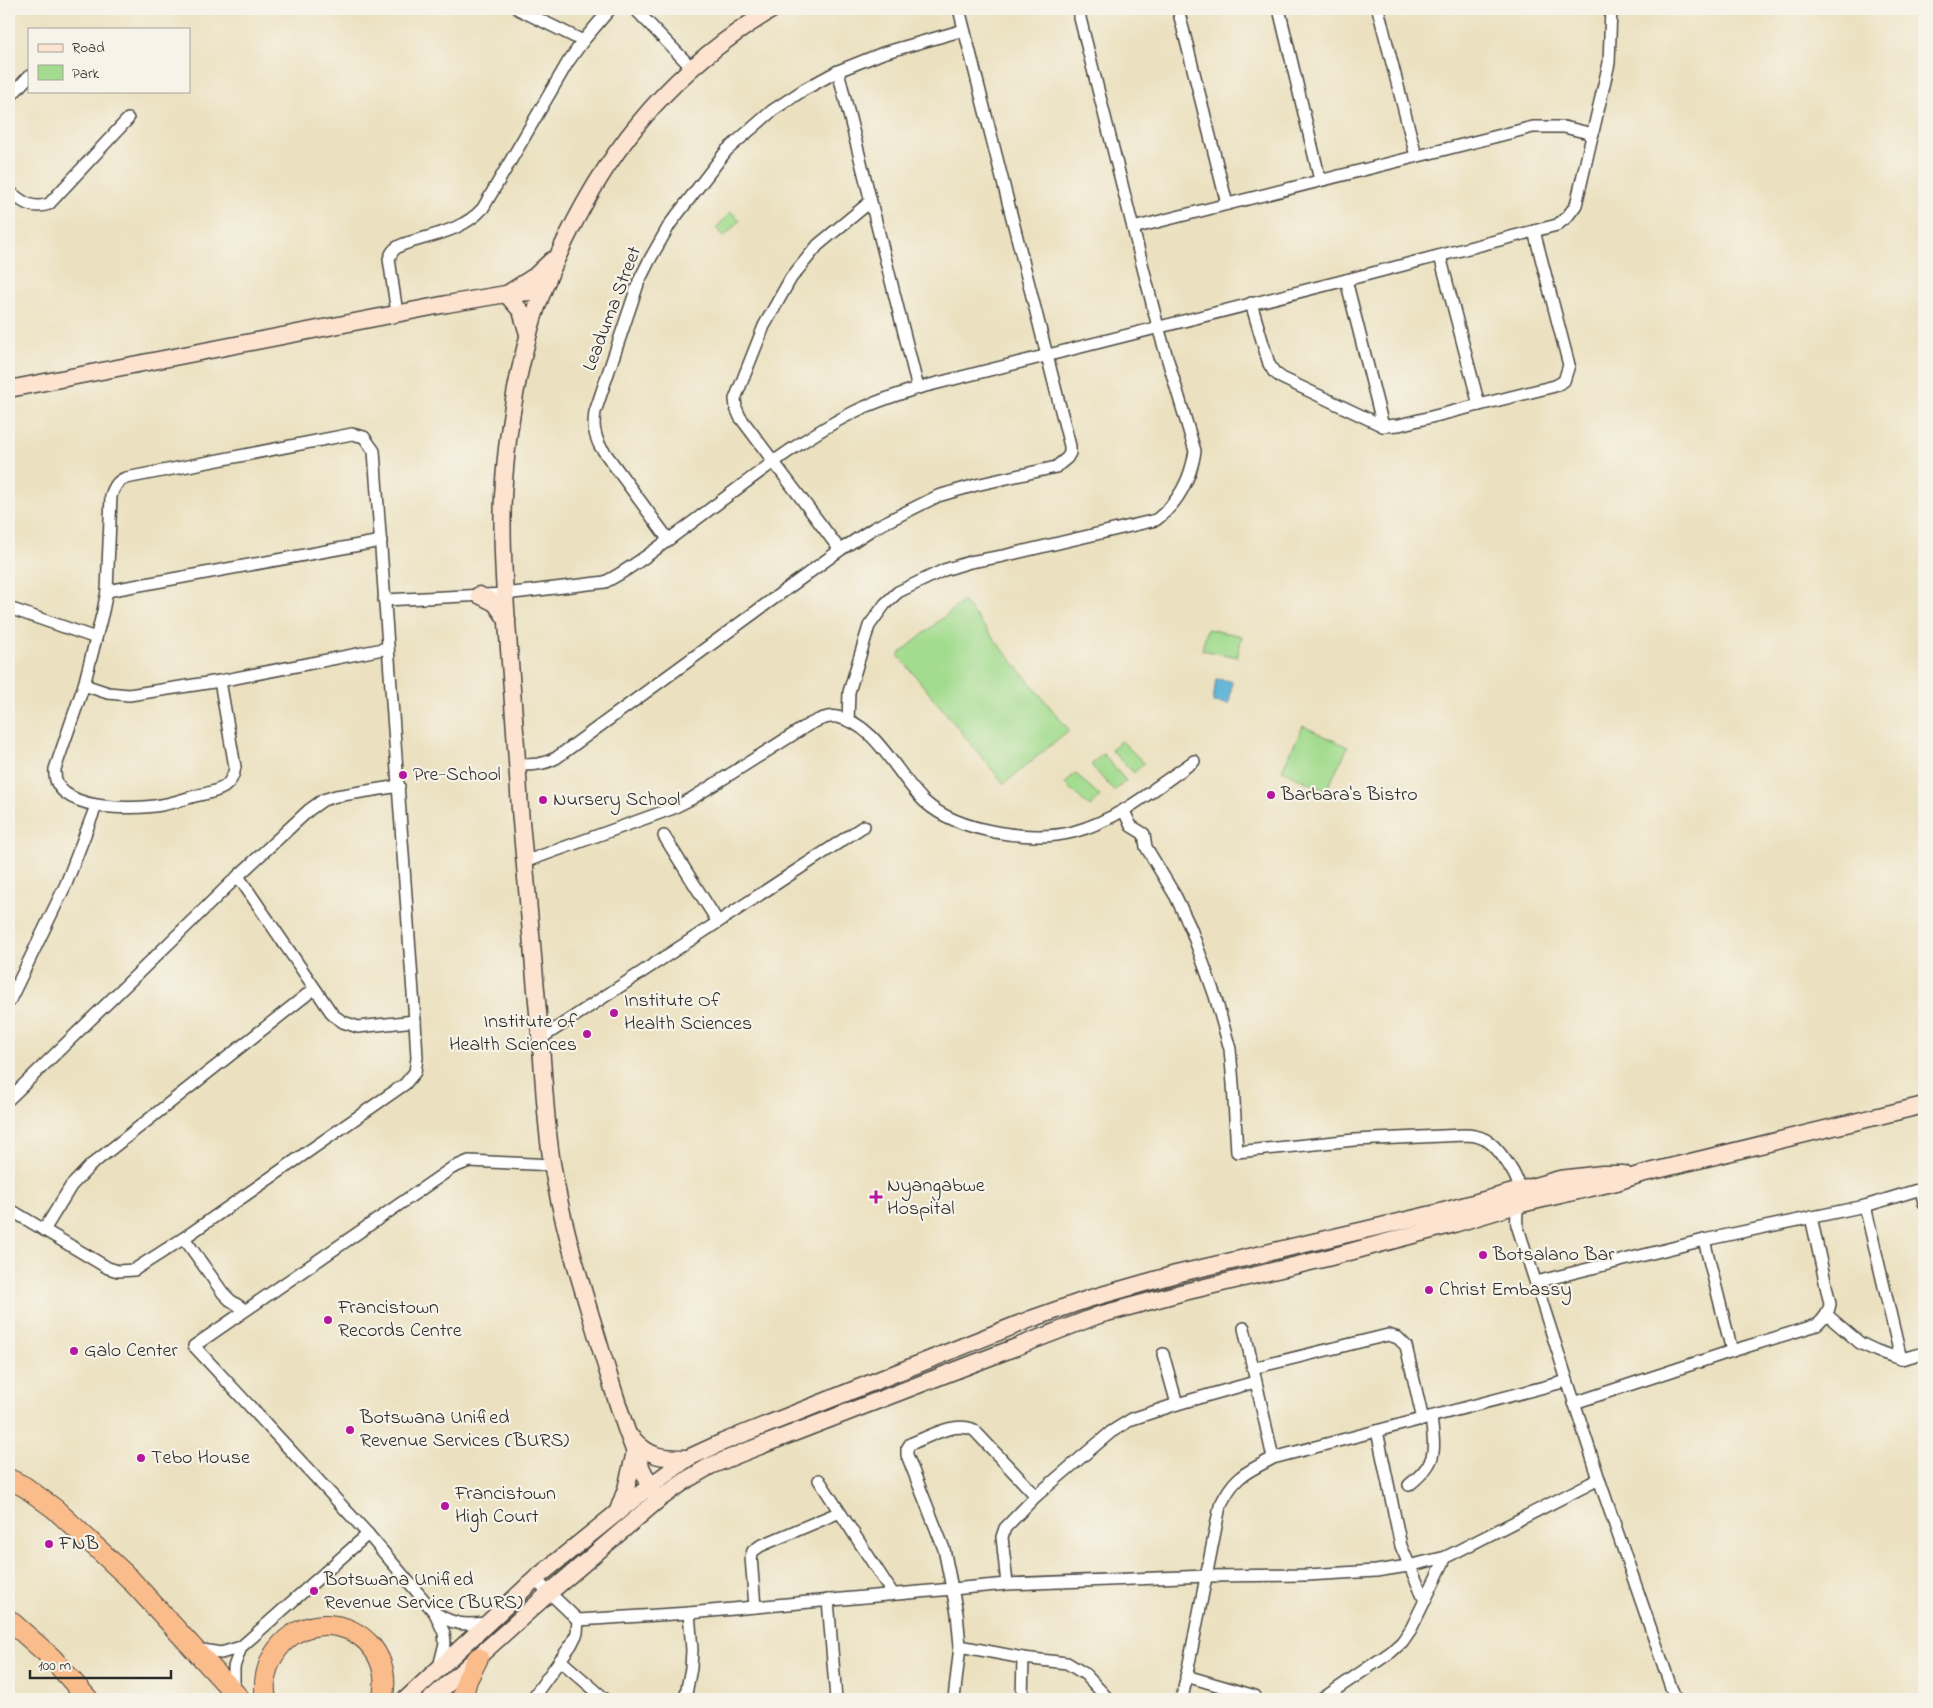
<svg xmlns="http://www.w3.org/2000/svg" width="1933" height="1708" font-family="'Indie Flower',sans-serif">
  <style>
    .green { fill: #a3dc8f; stroke: #67845d }
    .water { fill: #5bb3d8; stroke: #436f82 }
    .lines { fill: none; stroke-linecap: round; stroke-linejoin: round }
    .street-casing { stroke: #484641; stroke-width: 14 }
    .secondary-casing { stroke: #484641; stroke-width: 19 }
    .highway-casing { stroke: #484641; stroke-width: 22 }
    .street { stroke: #fff; stroke-width: 11 }
    .secondary { stroke: #fde4d1; stroke-width: 16 }
    .highway { stroke: #fabc8b; stroke-width: 20 }
    .poi-dot { fill: #b5179e; stroke: #f7f3e8; stroke-width: 2 }
    .labels { text-anchor: middle; dominant-baseline: central; stroke-width: 4.5; stroke-linejoin: round; paint-order: stroke }
    .street-label { font-size: 20px; fill: #2b2b2b; stroke: #f7f3e8 }
    .poi-label { font-size: 20px; fill: #2b2b2b; stroke: #f7f3e8; text-anchor: start }
  </style>
  <rect width="100%" height="100%" fill="#f7f3e8"/>
  <filter id="ink" filterUnits="userSpaceOnUse"><feTurbulence type="fractalNoise" baseFrequency=".02" numOctaves="2"/><feDisplacementMap in="SourceGraphic" scale="10" xChannelSelector="R" yChannelSelector="G"/><feConvolveMatrix kernelMatrix="1 2 1 2 8 2 1 2 1" color-interpolation-filters="sRGB"/></filter>
  <filter id="wash" filterUnits="userSpaceOnUse"><feTurbulence type="fractalNoise" baseFrequency=".0096" numOctaves="4" result="noise"/><feDisplacementMap in="SourceGraphic" scale="20" xChannelSelector="R" yChannelSelector="G"/><feGaussianBlur stdDeviation="1.12" result="paint"/><feColorMatrix in="noise" values="0 0 0 0 0 0 0 0 0 0 0 0 0 0 0 0 0 1.4 0 .05"/><feComposite in="paint" operator="in"/></filter>
  <g filter="url(#wash)">
    <rect width="100%" height="100%" fill="#ebe1c0"/>
    <g class="green">
      <path d="M731,212l9,8 -16,17 -8,-9z"/>
      <path d="M963,601l106,129 -65,54 -106,-129z"/>
      <path d="M1207,629l35,7 -5,21 -35,-7z"/>
      <path d="M1303,726l45,21 -22,44 -44,-21z"/>
      <path d="M1121,740l23,23 -10,10 -23,-23z"/>
      <path d="M1103,754l23,27 -12,10 -23,-26z"/>
      <path d="M1075,773l25,23 -10,11 -25,-23z"/>
    </g>
    <path class="water" d="M1216,679l16,2 -3,23 -16,-2z"/>
  </g>
  <g filter="url(#ink)">
    <g class="lines">
      <g class="street-casing">
        <g id="street">
          <path d="M518,9l65,32"/>
          <path d="M635,9l57,59"/>
          <path d="M1178,9l49,195"/>
          <path d="M1279,9l41,171"/>
          <path d="M1378,9l38,147"/>
          <path d="M838,71l80,317"/>
          <path d="M9,98l20,-22"/>
          <path d="M9,191c13,11 23,19 40,13l79,-85"/>
          <path d="M1133,228l400,-101h31l29,7"/>
          <path d="M1440,256l39,149"/>
          <path d="M1346,280l37,146"/>
          <path d="M1251,303l18,61 5,8 8,6 101,48 16,-1 156,-39 9,-5 5,-16 -35,-134"/>
          <path d="M397,313l-8,-54c3,-9 7,-12 15,-15 27,-9 59,-13 79,-36l85,-146 15,-21 27,-32"/>
          <path d="M668,539l-68,-93c-6,-12 -7,-21 -5,-34l44,-131 10,-20 21,-37 57,-74 46,-40 32,-21 33,-18 45,-18 81,-23"/>
          <path d="M840,550l-100,-133 -4,-9 -1,-9 29,-73 27,-48 27,-33 52,-43"/>
          <path d="M107,591l274,-50"/>
          <path d="M384,600l121,-6 100,-12c30,-15 58,-39 85,-58 52,-38 106,-83 164,-112 20,-10 42,-17 64,-24l428,-108 211,-55 10,-8 9,-12 33,-142 2,-54"/>
          <path d="M9,608l87,30"/>
          <path d="M84,685l24,8 21,2 91,-14 168,-33"/>
          <path d="M848,721l1,-29 20,-66 16,-22 13,-12 46,-22 26,-8 33,-6 153,-36c22,-17 35,-42 39,-69l-37,-124 -78,-309v-9"/>
          <path d="M517,765c15,0 26,0 39,-7l284,-208 34,-22 64,-32 38,-11 80,-18 11,-9 3,-5v-7l-111,-437"/>
          <path d="M1124,811l7,15 13,8 2,13 30,50 15,32 24,67 15,53 3,35 4,68 117,-12 110,-5c7,0 14,1 20,4 12,5 35,37 35,51 1,12 -4,23 -2,35l82,254 76,220"/>
          <path d="M664,836l54,86"/>
          <path d="M524,862l147,-53 20,-10 117,-74c8,-4 19,-10 29,-8 39,6 61,60 88,85 32,29 107,41 148,30 46,-12 83,-44 121,-71l-40,28"/>
          <path d="M238,876l95,139 10,7 15,5 57,-6"/>
          <path d="M9,1002l57,-118 30,-78"/>
          <path d="M540,1039l324,-213"/>
          <path d="M9,1099l229,-223 71,-66 14,-10 13,-4 63,-10"/>
          <path d="M1921,1189l3,14"/>
          <path d="M1865,1206l36,153"/>
          <path d="M9,1209l99,59 10,3 16,-1 50,-32 221,-154 10,-12 2,-14 -2,-37 -41,-570 -10,-14 -12,-3 -226,44c-9,3 -12,9 -15,18l-4,95 -4,20 -19,74 -29,84c-4,43 78,41 106,36 12,-2 23,-6 34,-9 10,-2 21,-4 29,-9 7,-5 10,-12 11,-20l-15,-86"/>
          <path d="M44,1230l27,-44 20,-21 223,-176"/>
          <path d="M184,1238l39,55 7,7 15,10"/>
          <path d="M1704,1240l28,111"/>
          <path d="M1536,1282l168,-42 161,-34 59,-18"/>
          <path d="M1827,1315l33,28 17,8 24,8 23,-6"/>
          <path d="M1244,1328l29,130"/>
          <path d="M1163,1354l14,50"/>
          <path d="M1253,1368l135,-33 10,3 8,8 17,74"/>
          <path d="M1574,1403l158,-52 85,-26c7,-6 12,-12 13,-21l-19,-87"/>
          <path d="M1377,1431l24,115 24,55"/>
          <path d="M819,1480l74,114"/>
          <path d="M1409,1485c29,-23 26,-33 22,-68"/>
          <path d="M535,1579l43,41 111,-7 318,-29 200,-8 100,-1 69,-4 32,-5 38,-9 153,-78"/>
          <path d="M1007,1584l-5,-47 3,-9 31,-32 75,-64 21,-13 45,-15 78,-22"/>
          <path d="M828,1600l8,99"/>
          <path d="M755,1607l-4,-50 2,-6 7,-5 80,-34"/>
          <path d="M435,1613c19,12 28,12 51,10"/>
          <path d="M960,1646l63,12 44,5 18,11 23,25"/>
          <path d="M196,1649l25,4 20,-6 127,-113"/>
          <path d="M560,1660l45,39"/>
          <path d="M439,1667l6,-24 -1,-10 -9,-20 -67,-79 -174,-188 258,-178 17,-7 83,4"/>
          <path d="M1186,1676l69,20"/>
          <path d="M234,1691v-24l7,-20"/>
          <path d="M532,1699l39,-54 6,-12 1,-13"/>
          <path d="M685,1699l6,-31 1,-18 -3,-37"/>
          <path d="M954,1699l6,-53 -3,-33 -13,-64 -37,-94v-6l3,-5c19,-7 44,-23 64,-14l62,66"/>
          <path d="M1022,1699l1,-41"/>
          <path d="M1182,1699l38,-193c15,-31 24,-32 53,-48l294,-77"/>
          <path d="M1322,1699l69,-47 11,-10 9,-13 35,-72"/>
        </g>
      </g>
      <g class="secondary-casing">
        <g id="secondary">
          <path d="M510,292l25,-16 17,-16"/>
          <path d="M506,294l15,17 7,23"/>
          <path d="M9,389l438,-85 59,-10 37,-3"/>
          <path d="M479,595l16,8 12,17"/>
          <path d="M632,1438c18,20 30,20 56,20"/>
          <path d="M658,1500c-27,-46 -41,-99 -57,-150 -18,-61 -39,-124 -49,-187 -7,-42 -8,-86 -12,-128 -7,-75 -14,-150 -20,-225 -3,-54 -7,-108 -11,-161 -4,-51 -8,-103 -6,-153 3,-54 11,-107 25,-159 8,-34 23,-67 38,-98 48,-99 111,-173 207,-230"/>
          <path d="M617,1513l9,-24 9,-37"/>
          <path d="M406,1699l129,-120 115,-93 38,-28 35,-16 308,-123 57,-20 88,-25 261,-61 123,-34 42,-5h22"/>
          <path d="M431,1699l118,-106 109,-93 30,-21 22,-13 37,-15 352,-136 81,-22 147,-35 127,-34 63,-19 100,-23 24,-8 283,-69"/>
        </g>
      </g>
      <g class="highway-casing">
        <g id="highway">
          <path d="M9,1479l16,8 30,22 73,68 112,122"/>
          <path d="M9,1620l43,38 36,41"/>
          <path d="M266,1699c-7,-36 19,-73 58,-74 40,-1 69,36 58,74"/>
          <path d="M462,1699l5,-19 11,-22"/>
        </g>
      </g>
      <use href="#street" class="street"/>
      <use href="#secondary" class="secondary"/>
      <use href="#highway" class="highway"/>
    </g>
  </g>
  <g class="poi-dot">
    <circle cx="403" cy="775" r="5"/>
    <circle cx="1271" cy="795" r="5"/>
    <circle cx="543" cy="800" r="5"/>
    <circle cx="614" cy="1013" r="5"/>
    <circle cx="587" cy="1034" r="5"/>
    <path d="M873.5 1189.5h5v5h5v5h-5v5h-5v-5h-5v-5h5z"/>
    <circle cx="1483" cy="1255" r="5"/>
    <circle cx="1429" cy="1290" r="5"/>
    <circle cx="328" cy="1320" r="5"/>
    <circle cx="74" cy="1351" r="5"/>
    <circle cx="350" cy="1430" r="5"/>
    <circle cx="141" cy="1458" r="5"/>
    <circle cx="445" cy="1506" r="5"/>
    <circle cx="49" cy="1544" r="5"/>
    <circle cx="314" cy="1591" r="5"/>
  </g>
  <g class="labels">
    <g class="street-label">
      <text transform="translate(613 309) rotate(-69)">Leaduma Street</text>
    </g>
    <g class="poi-label">
      <text x="413" y="775">Pre-School</text>
      <text x="1281" y="795">Barbara's Bistro</text>
      <text x="553" y="800">Nursery School</text>
      <text x="624" y="1001">Institute Of<tspan x="624" dy="23">Health Sciences</tspan></text>
      <text x="577" y="1022" text-anchor="end">Institute of<tspan x="577" dy="23">Health Sciences</tspan></text>
      <text x="887" y="1186">Nyangabwe<tspan x="887" dy="23">Hospital</tspan></text>
      <text x="1493" y="1255">Botsalano Bar</text>
      <text x="1439" y="1290">Christ Embassy</text>
      <text x="338" y="1308">Francistown<tspan x="338" dy="23">Records Centre</tspan></text>
      <text x="84" y="1351">Galo Center</text>
      <text x="360" y="1418">Botswana Unified<tspan x="360" dy="23">Revenue Services (BURS)</tspan></text>
      <text x="151" y="1458">Tebo House</text>
      <text x="455" y="1494">Francistown<tspan x="455" dy="23">High Court</tspan></text>
      <text x="59" y="1544">FNB</text>
      <text x="324" y="1580">Botswana Unified<tspan x="324" dy="23">Revenue Service (BURS)</tspan></text>
    </g>
  </g>
  <rect width="1933" height="1708" fill="none" stroke="#f7f3e8" stroke-width="30"/>
  <rect x="28" y="28" width="162" height="65" fill="#f7f3e8" stroke="#a5a39c"/>
  <rect x="38" y="44" width="25" height="8" fill="#fde4d1" stroke="#a5a39c"/>
  <text x="72" y="52" font-size="15" fill="#2b2b2b">Road</text>
  <rect x="38" y="65" width="25" height="15" fill="#a3dc8f" stroke="#a5a39c"/>
  <text x="72" y="78" font-size="15" fill="#2b2b2b">Park</text>
  <path d="M30 1670v8h141v-8" fill="none" stroke="#2b2b2b" stroke-width="2.5"/>
  <text x="38" y="1670" font-size="15" fill="#2b2b2b" stroke="#f7f3e8" stroke-width="4" paint-order="stroke">100 m</text>
</svg>
